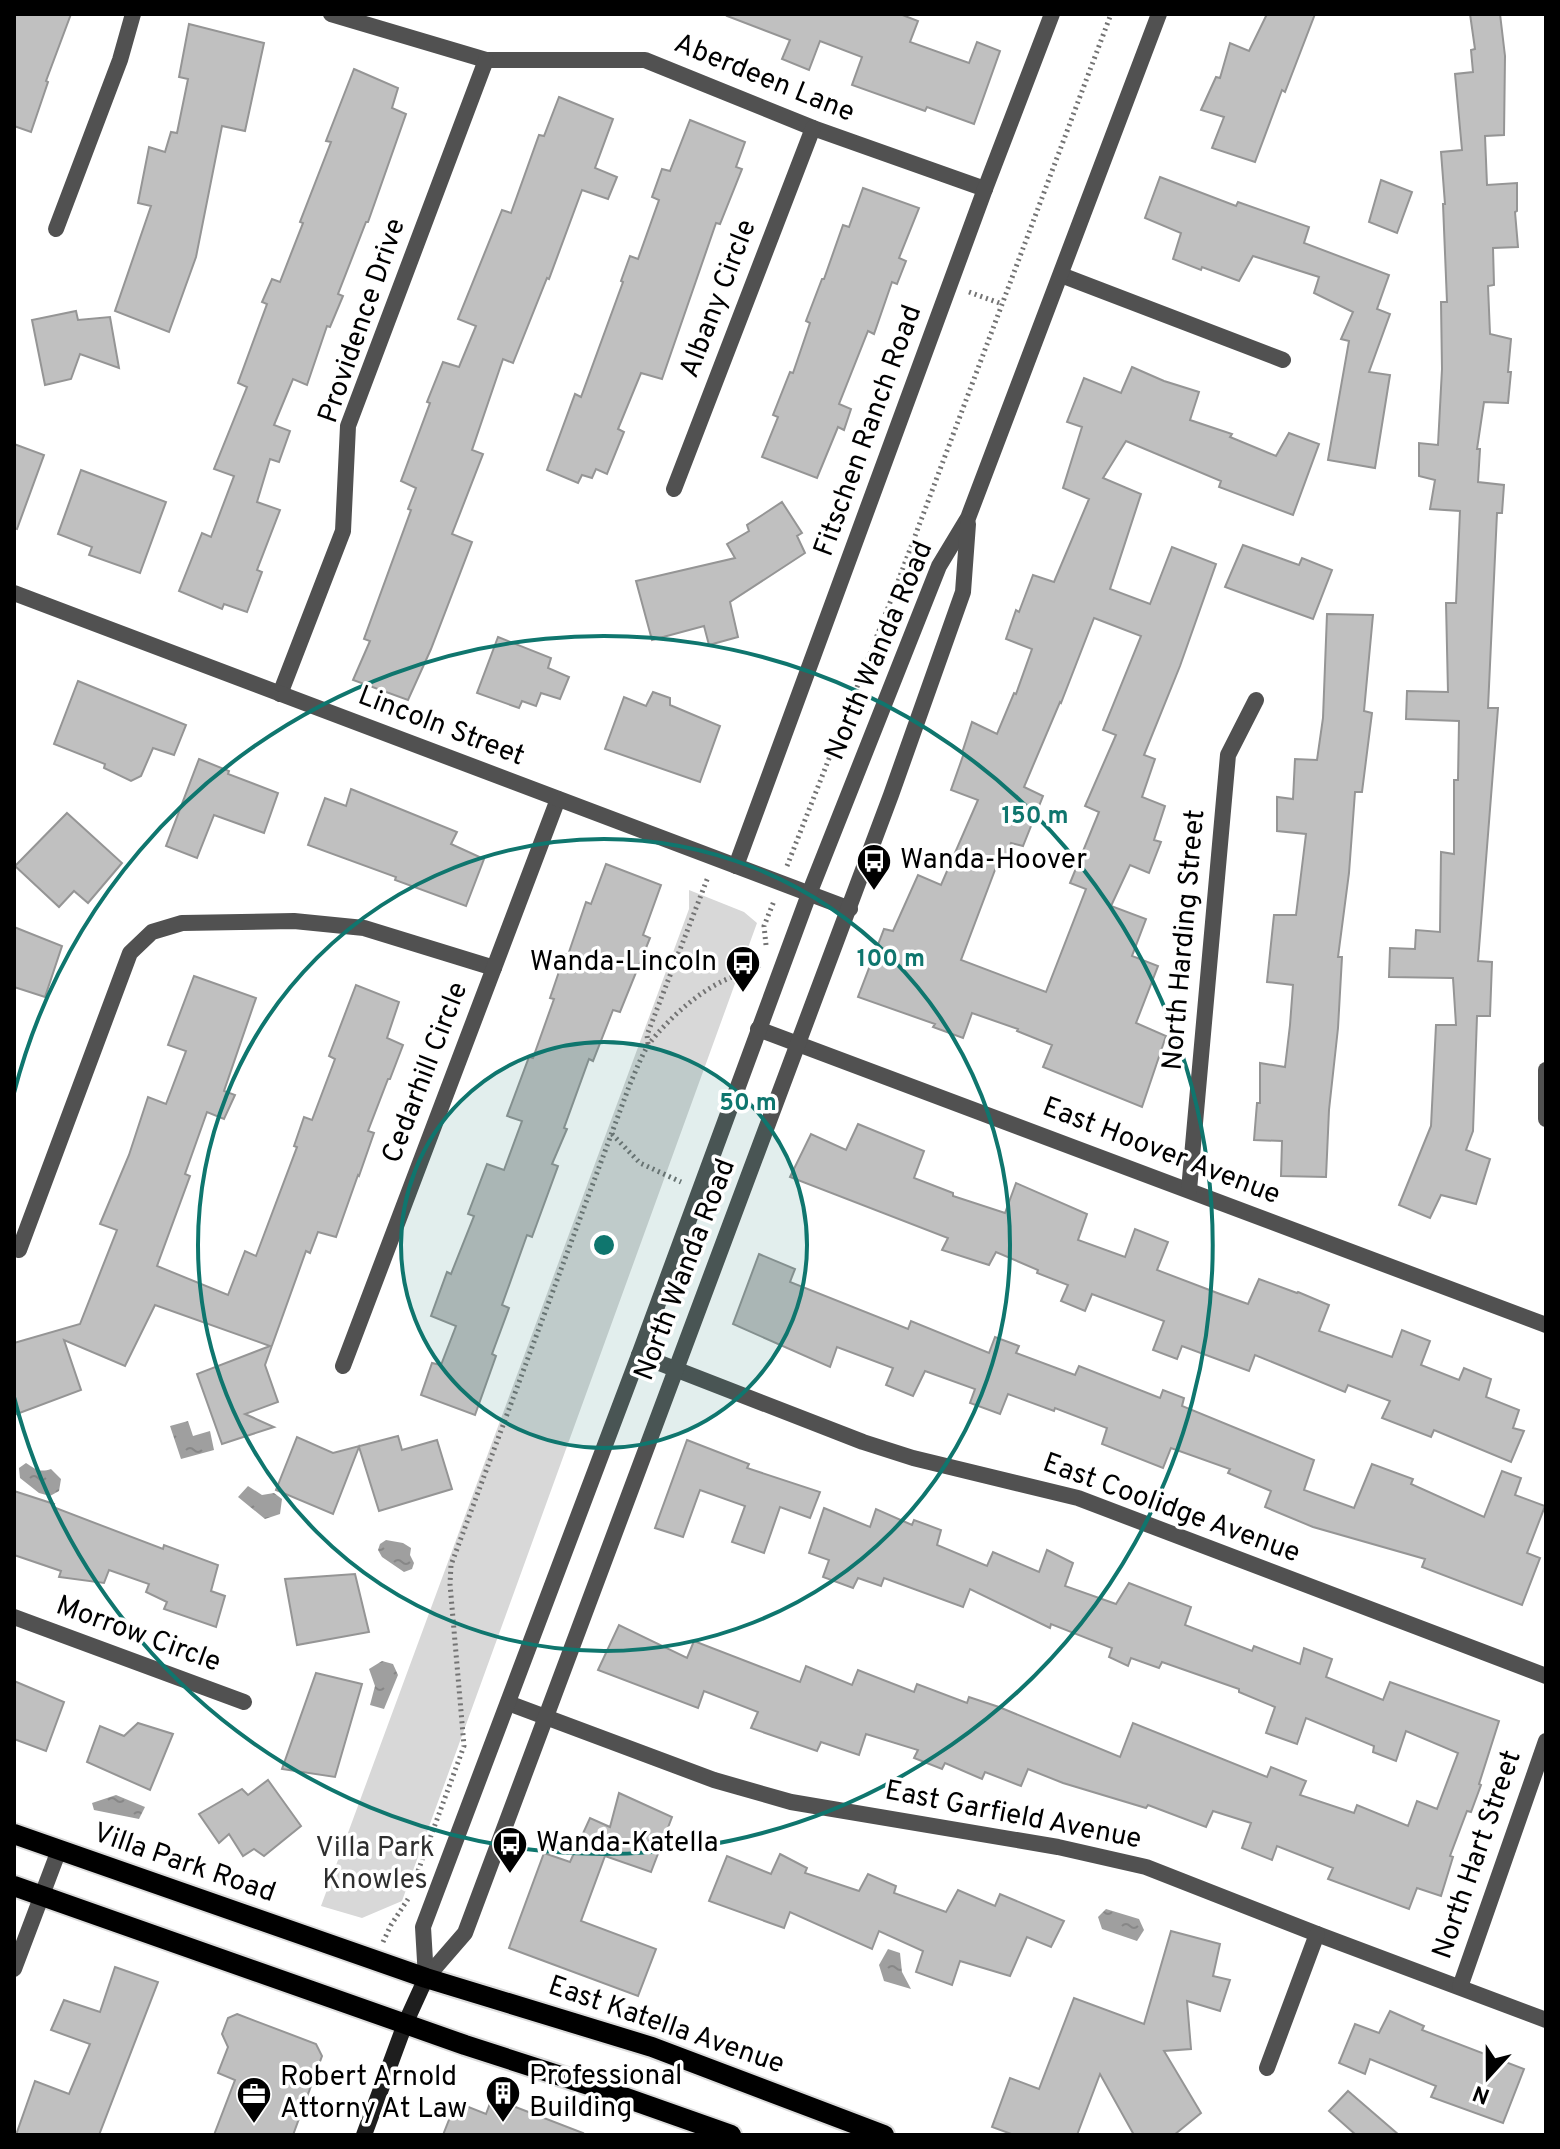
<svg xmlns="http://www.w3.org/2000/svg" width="1560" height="2149" font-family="Overpass,sans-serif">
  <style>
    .green { fill: #d8d8d8 }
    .water { fill: url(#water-ripples) }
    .building { fill: #c0c0c0; stroke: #959595; stroke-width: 2; fill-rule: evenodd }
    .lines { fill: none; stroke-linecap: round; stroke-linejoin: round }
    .primary-casing { stroke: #dbdbdb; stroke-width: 24 }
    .path { stroke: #737373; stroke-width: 5; stroke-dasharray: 2 4; stroke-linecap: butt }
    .minor { stroke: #515151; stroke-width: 16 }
    .tertiary { stroke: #515151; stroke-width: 16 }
    .secondary { stroke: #1e1e1e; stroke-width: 16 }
    .primary { stroke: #000; stroke-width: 20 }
    .ring { fill: none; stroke: #0f766e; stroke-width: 4 }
    .labels { text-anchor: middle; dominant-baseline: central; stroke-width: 7; stroke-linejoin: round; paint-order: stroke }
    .street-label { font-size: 28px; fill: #000; stroke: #fff }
    .poi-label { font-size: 28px; fill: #000; stroke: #fff; text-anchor: start }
    .park-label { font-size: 28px; fill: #2f2f2f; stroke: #fff }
    .centre { fill: #0f766e; stroke: #fff; stroke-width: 4 }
    .ring-label { font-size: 24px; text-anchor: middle; font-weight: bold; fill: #0f766e; stroke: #fff; stroke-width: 7; stroke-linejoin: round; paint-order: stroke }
  </style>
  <defs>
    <pattern id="water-ripples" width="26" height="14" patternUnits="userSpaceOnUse" patternTransform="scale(2)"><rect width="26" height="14" fill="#9f9f9f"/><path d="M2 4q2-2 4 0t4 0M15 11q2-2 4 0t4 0" fill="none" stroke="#878787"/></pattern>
  </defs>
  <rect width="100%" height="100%" fill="#fff"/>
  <path class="green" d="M689,890l55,22 13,11 -355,978 -40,17 -41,-12 368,-997z"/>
  <g class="water">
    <path d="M188,1421l5,15 17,-5 4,19 -33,9 -11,-33z"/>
    <path d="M26,1463c9,6 14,10 25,6l10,10 -2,12 -9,5 -11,-3 -19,-15 -1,-10z"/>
    <path d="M248,1486l14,9 12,-2 8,6 -2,15 -15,5 -27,-22z"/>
    <path d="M386,1540l17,3 8,5 -1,7 4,8 -2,6 -8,3 -22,-15 -4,-7 2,-6z"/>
    <path d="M382,1661l11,3 5,11 -14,34 -14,-4 5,-19 -6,-17z"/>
    <path d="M116,1795l29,12 -6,12 -45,-9 -2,-7z"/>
    <path d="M1106,1909l33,10 5,11 -7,11 -35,-12 -4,-12z"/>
    <path d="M888,1949l12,4 2,19 9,17 -27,-8 -5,-16z"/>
  </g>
  <g class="building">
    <path d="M14,14h57l-25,67 2,1 -17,50 -17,-6z"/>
    <path d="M728,14h172l18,7 -8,21 59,21 8,-21 23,9 -26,73 -47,-17 -2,4 -73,-26 10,-28 -42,-16 -11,29 -27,-11 8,-19 -63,-24z"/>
    <path d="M1267,14h48l-30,78 -3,-2 -27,72 -43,-14 12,-31 -23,-7 15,-33 4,1 10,-35 19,8z"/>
    <path d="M1470,14h30l5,42 -1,79 -19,1 2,49 30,-2v28l-2,1 3,35 -25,1 1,37 -6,1 2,48 21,5 -3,33h3l-3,31 -24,-1 -7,47h3l-2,33 26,3 -2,28h-5l-9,195h10l-20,253 14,1 -2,54h-13l-4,115 -7,19 24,9 -14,45 -35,-9 -11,23 -31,-13 32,-79 5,-101h20l-3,-47 -64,-1 1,-29 25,1 1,-19 24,2 1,-80 13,2v-74h4l1,-59 -53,-2 1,-28 41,1 -2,-89h10l4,-92 -30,-2 5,-29 -16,-4v-33l19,2 4,-76 -1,-67h6l-4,-98h2l-4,-52 21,-2 -7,-76 18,-2 -2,-22 4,-1z"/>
    <path d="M189,24l75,19 -19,88 -23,-5 -26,131 -27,75 -54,-21 36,-105 -13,-3 11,-56 16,5 6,-20 6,1 11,-54 -9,-2z"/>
    <path d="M354,69l44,19 -6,20 14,6 -38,108h-2l-28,72 5,2 -13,31 -3,-1 -20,59 -14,-6 -19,46 16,6 -11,31 -9,-3 -13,43 23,8 -23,60 5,2 -15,40 -23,-8 -2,5 -43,-18 23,-58 9,4 23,-61 -20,-7 33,-82 -9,-4 29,-79 -5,-2 10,-23 8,3 23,-59 -3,-1 31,-80 -5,-1z"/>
    <path d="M559,97l54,22 -18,49 22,9 -9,22 -26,-9 -33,89 -2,-1 -34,85 -10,-4 -31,91 11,4 -31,80 20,8 -41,107 -23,51 -55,-20 17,-39 -6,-2 47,-129 -3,-1 8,-21 -15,-7 29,-78 -3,-1 16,-40 16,5 17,-41 -18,-7 44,-109 9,3 28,-78 5,1z"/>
    <path d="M690,120l55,22 -9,25 6,2 -22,55 -4,-1 -54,156 -21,-6 -23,56 6,3 -17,42 -11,-5 -4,9 -10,-3 -4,8 -31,-13 28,-76 6,3 42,-115 -2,-1 9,-25 8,3 21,-59 -7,-3 10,-28 8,2z"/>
    <path d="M1160,177l76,29 2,-4 71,25 -5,16 85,32 -12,34 13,5 -21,58 21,3 -15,93 -47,-8 21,-119 -8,-2 12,-27 -39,-19 5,-16 -66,-21 -14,25 -37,-14 -1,3 -28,-11 8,-26 -36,-15z"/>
    <path d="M1381,180l31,12 -15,41 -28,-11z"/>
    <path d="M863,188l56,20 -20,50 7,3 -9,23 -5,-2 -18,52 -6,-3 -29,73 12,5 -7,21 -6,-3 -21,51 -55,-21 16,-40 -5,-2 17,-43 3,1 17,-50 -4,-2 16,-42h2l19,-54 6,2z"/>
    <path d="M76,311l2,9 32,-3 9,51 -39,-14 -9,25 -26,6 -13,-65z"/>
    <path d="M1132,367l32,14 35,11 -9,28 42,14 -2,3 46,19 13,-23 30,11 -26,71 -74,-28 2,-6 -95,-40 -23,37 38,16 -31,95 40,15 22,-57 44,17 -36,102 -36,89 11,4 -13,38 23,9 -11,34 7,2 -12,31 -19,-8 -19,41 35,13 -14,37 26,10 -22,57 30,13 -24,71 -99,-40 9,-22 -35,-14 1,-2 -46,-16 -9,25 -30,-11 2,-3 -77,-27 26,-68 9,2 25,-56 23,10 37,-85 -27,-10 13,-37h-2l10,-31 25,12 17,-41 2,1 16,-45 -26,-10 10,-29 3,2 14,-37 21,7 35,-83 -26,-11 19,-61 -15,-5 17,-44 37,15zM1094,618l47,18 -38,94 13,5 -31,71 14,6 -29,71 16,6 -40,103 -85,-32 40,-106 5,2 5,-13 12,3 20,-50 -19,-9 36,-85 1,1z"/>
    <path d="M14,444l30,11 -27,74 -3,-1z"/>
    <path d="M81,470l85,32 -26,71 -51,-18 3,-8 -34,-13z"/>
    <path d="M782,502l20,31 -5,3 8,17 -75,49 8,35 -29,8 -5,-19 -52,14 -16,-59 99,-23 -8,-14 22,-13 -2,-6z"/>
    <path d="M1243,545l56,20 3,-7 30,12 -19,49 -88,-32z"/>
    <path d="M1327,614l46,1 -9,96 8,2 -10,79h-7l-6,81 -11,84h4l-4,71 -9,82 -3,67 -45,-1 1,-35 -28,-1 3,-37h3v-40l25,4 5,-42 3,-40 -26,-3 7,-67h22l10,-81 -29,-3v-34l16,2 2,-40 22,1 6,-42z"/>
    <path d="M498,637l53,21 -3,10 21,9 -9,22 -19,-6 -5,13 -14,-5 -3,7 -42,-15z"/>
    <path d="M78,681l108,44 -12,30 -21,-7 -12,28 -10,5 -27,-13 1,-4 -51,-20z"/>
    <path d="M653,692l17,6v7l50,21 -20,56 -95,-33 19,-52 22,9z"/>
    <path d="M199,759l30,12 -1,3 50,19 -14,40 -50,-18 -17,43 -31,-12z"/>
    <path d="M351,789l106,43 -6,12 33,15 -18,47 -71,-26 1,-3 -88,-32 17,-47 21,8z"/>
    <path d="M67,813l55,50 -34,40 -14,-12 -15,16 -44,-41z"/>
    <path d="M606,864l55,21 -18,50 7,3 -30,74 -7,-2 -20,51 -4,-2 -25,69 3,1 -15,35 6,2 -26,71 -5,-2 -25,70 7,3 -17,46 4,2 -21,59 -54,-20 11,-32 9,2 15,-39 -25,-10 16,-44 4,2 23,-58 -6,-2 19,-50 17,6 18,-49 -15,-5 22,-59 4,1 21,-59 -4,-1 15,-44 3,1 18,-53 5,2z"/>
    <path d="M14,927l48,19 -17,51 -31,-10z"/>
    <path d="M194,976l62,22 -32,93 11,4 -11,24 -17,-7 -22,62 5,2 -33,90 71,29 17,-44 11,5 41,-109 -3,-1 10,-29 8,3 23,-61 -6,-3 27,-71 43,17 -12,36 16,7 -13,34h-2l-20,52 6,2 -15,43 -1,-1 -22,62 -18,-5 -8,21 -4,-2 -41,114 13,37 -33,12 29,13 -52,17 -25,-70 73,-28 -115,-41 -30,61 -61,-26 17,50 -67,25v-72l66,-19 37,-94 -17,-6 29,-69 19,-58 18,7 20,-53 -18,-6z"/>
    <path d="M858,1124l66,27 -10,27 39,15v3l52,17 11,-30 71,31 -9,26 47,17 10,-28 33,13 -11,28 63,24 28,10 11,-25 38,14 1,-1 31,13 -10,26 73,26 10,-27 28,11 -9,24 38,15 5,-12 27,11 -5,18 33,13 -6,18 11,3 -13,31 -77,-32 -3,7 -49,-19 8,-17 -42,-16 -3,7 -90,-37 -6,16 -67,-25 -5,13 -24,-9 11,-29 -72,-27 -7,17 -24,-10 7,-16 -31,-12 1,-3 -42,-18 -7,13 -47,-15 6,-12 -158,-61 21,-43 35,16z"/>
    <path d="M759,1254l36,15 -5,13 118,47 3,-8 78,32 6,-16 24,9 -3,7 59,22 4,-9 81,32 3,-8 21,8 -2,8 132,54 -10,30 50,18 18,-44 41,15 -2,5 73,33 18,-46 19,7 -6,17 30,11 -18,47 13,5 -18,47 -100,-38 3,-8 -112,-32 -48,-20 6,-16 -43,-18 2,-4 -59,-21 -8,20 -61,-24 5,-16 -52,-20 -1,3 -46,-17 -8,20 -30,-11 5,-14 -50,-18 -12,25 -27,-11 7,-17 -56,-21 -7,20 -97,-43z"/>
    <path d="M398,1436l4,14 35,-10 15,49 -73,22 -20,-64 -26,67 -57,-24 21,-53 36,16z"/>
    <path d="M687,1440l62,24 -2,4 73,24 -10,26 -30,-11 -16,46 -32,-11 13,-36 -45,-16 -17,47 -28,-9z"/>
    <path d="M14,1491l40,13 -1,3 110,42 1,-4 54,20 -7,26 14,5 -9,31 -52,-18 3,-7 -21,-10 3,-8 -40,-14 -5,13 -45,-6 2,-6 -47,-16z"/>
    <path d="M824,1508l46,19 6,-18 36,16 2,-5 27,10 -4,15 50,21 6,-14 46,20 8,-22 26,13 -8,23 51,18 13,-21 62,24 -6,18 67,26 2,-5 46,18 4,-16 28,11 -6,18 57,23 7,-18 109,39 -20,63 2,1 -10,27 -4,-1 -17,45 3,1 -12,39 -24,-8 -8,21 -81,-30 5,-11 -56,-22 -5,14 -30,-12 9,-25 -38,-12 -7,16 -58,-22 -2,3 -83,-25 -35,-14 -7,17 -36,-14 -3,7 -37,-16 -3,6 -28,-11 4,-8 -52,-16 -7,21 -38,-13 -4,9 -66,-23 7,-16 -54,-21 -6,17 -100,-38 21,-45 68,33 7,-17 106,41 6,-16 46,19 6,-15 56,22 3,-8 50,19 2,-6 30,10 121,50 13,-34 134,54 4,-10 35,14 -6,14 54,18 3,-8 51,21 9,-25 20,8 21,-56 -52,-22 -10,30 -23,-9 1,-6 -68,-28 -9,26 -31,-11 9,-26 -36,-15v-3l-77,-27 -3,6 -28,-10 -3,8 -19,-9 3,-9 -61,-24 -1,4 -80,-39 -7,18 -79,-29 -3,8 -23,-8 -5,10 -30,-11 6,-17 -20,-7z"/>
    <path d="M355,1574l14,58 -72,13 -12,-66z"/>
    <path d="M316,1673l46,11 -27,93 -53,-8z"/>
    <path d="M14,1681l50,21 -18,49 -32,-12z"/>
    <path d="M138,1723l35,11 -23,56 -63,-28 13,-36 24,10z"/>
    <path d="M268,1780l33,46 -37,30 -10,-7 -11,7 -14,-22 -10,9 -20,-29 43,-25 6,6z"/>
    <path d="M619,1793l53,24 -21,55 -46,-16 -24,65 75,28 -18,47 -129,-48 35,-95 26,9 20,-44 20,9z"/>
    <path d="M780,1854l27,14 -2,5 54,18 9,-17 28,12 -2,7 52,19 12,-22 37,16 5,-12 64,27 -13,26 -24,-10 -17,39 -50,-15 -8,24 -36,-13 7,-21 -44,-20 -7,18 -82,-37 -6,16 -75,-27 18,-45 44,18z"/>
    <path d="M1171,1931l49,13 -7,32 17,4 -10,31 -33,-10 4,48 -27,2 37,62 -27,22h-40l-34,-61 -23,61h-63l-22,-8 18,-49 29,11 35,-91 70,26z"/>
    <path d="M115,1967l43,15 -59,153h-83l19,-54 34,13 21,-50 -39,-14 13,-30 36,12z"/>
    <path d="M1390,2011l34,15 -2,4 102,39 -21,54 -72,-26 5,-11 -66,-27 -5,15 -26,-11 16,-39 24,9z"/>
    <path d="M237,2014l79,30 6,12 -29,79h-79l21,-55 -17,-7 10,-26 -6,-13 6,-16z"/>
    <path d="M1348,2091l51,44h-43l-27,-24z"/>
    <path d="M492,2098l91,35 -1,2h-139l13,-33 30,12z"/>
  </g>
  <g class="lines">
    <g class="primary-casing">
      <g id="primary">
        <path d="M14,1834l412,144 226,69 232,88"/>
        <path d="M14,1886l451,159 133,43 133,47"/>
      </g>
    </g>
    <g class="path">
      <path d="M969,292l33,12"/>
      <path d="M787,866l104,-266 220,-586"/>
      <path d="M766,945l-2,-19 10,-25"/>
      <path d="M648,1044l-1,-9 61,-158"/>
      <path d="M612,1134l28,29 41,19"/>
      <path d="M418,1871l46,-125 -14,-162 1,-19 179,-481c6,-13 11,-28 19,-40 18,-24 49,-52 76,-64 12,-6 24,-7 35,-15"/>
      <path d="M383,1942l8,-17 17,-26"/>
    </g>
    <g class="minor">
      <path d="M331,14l155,46h159l168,68 172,61"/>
      <path d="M56,229l64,-169 13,-46"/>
      <path d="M1061,275l222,85"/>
      <path d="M674,489l139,-361"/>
      <path d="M280,694l63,-163 5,-105 138,-366"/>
      <path d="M736,866l249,-677 67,-175"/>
      <path d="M758,1029l788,296"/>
      <path d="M1546,1070v49"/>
      <path d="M1189,1190l39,-435 28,-55"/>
      <path d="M19,1250l111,-297 22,-21 30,-9 112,-2 70,7 130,40"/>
      <path d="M639,1355l224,87 50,16 165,40 468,178"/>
      <path d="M343,1366l215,-567"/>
      <path d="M14,1617l230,85"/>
      <path d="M508,1703l206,77 77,22 267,45 88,20 171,67 229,86"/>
      <path d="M14,1969l45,-119"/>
      <path d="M1460,1987l86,-246"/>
      <path d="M1267,2068l50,-134"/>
    </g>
    <g class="tertiary">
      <path d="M14,593l836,316"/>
      <path d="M426,1978l-3,-51 216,-572 170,-461 130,-328 29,-48 191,-504"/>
      <path d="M426,1978l39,-45 426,-1138 72,-203 5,-68"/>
    </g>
    <path class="secondary" d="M364,2135l41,-111 21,-46"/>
    <use href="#primary" class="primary"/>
  </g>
  <circle cx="604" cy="1245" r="203" fill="#0f766e" fill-opacity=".12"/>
  <g class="ring">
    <circle cx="604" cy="1245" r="203"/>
    <circle cx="604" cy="1245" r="406"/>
    <path d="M14 1093A609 609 0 1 1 14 1397"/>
  </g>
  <defs>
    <g id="bus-pin" transform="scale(1.8)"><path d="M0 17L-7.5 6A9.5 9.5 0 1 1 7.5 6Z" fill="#000" stroke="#fff"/><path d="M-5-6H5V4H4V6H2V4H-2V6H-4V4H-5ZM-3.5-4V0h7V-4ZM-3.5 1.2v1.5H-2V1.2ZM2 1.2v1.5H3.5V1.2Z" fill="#fff"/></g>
    <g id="building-pin" transform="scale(1.8)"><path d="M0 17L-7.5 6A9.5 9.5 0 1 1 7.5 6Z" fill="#000" stroke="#fff"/><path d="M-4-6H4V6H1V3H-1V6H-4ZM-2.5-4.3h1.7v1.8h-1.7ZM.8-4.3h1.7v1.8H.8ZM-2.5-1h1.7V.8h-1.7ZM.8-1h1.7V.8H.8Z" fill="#fff"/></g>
    <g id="office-pin" transform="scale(1.8)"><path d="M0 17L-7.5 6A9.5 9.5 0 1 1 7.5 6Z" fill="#000" stroke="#fff"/><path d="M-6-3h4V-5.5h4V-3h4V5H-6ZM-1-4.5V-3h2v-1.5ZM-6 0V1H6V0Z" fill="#fff"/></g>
  </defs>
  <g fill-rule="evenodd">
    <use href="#bus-pin" x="874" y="861"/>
    <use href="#bus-pin" x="743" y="963"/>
    <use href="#bus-pin" x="510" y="1844"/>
    <use href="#building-pin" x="503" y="2093"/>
    <use href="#office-pin" x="254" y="2094"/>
  </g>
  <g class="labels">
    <g class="street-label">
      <text transform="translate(764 79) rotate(22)">Aberdeen Lane</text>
      <text transform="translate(719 299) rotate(-69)">Albany Circle</text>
      <text transform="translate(363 321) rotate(-71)">Providence Drive</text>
      <text transform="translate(869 431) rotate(-70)">Fitschen Ranch Road</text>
      <text transform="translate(880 651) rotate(-67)">North Wanda Road</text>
      <text transform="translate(441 727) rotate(21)">Lincoln Street</text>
      <text transform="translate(1185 940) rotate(-85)">North Harding Street</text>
      <text transform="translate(426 1073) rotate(-69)">Cedarhill Circle</text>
      <text transform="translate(1161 1152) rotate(21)">East Hoover Avenue</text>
      <text transform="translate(686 1270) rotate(-69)">North Wanda Road</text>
      <text transform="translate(1171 1509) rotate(20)">East Coolidge Avenue</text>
      <text transform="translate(138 1635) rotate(20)">Morrow Circle</text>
      <text transform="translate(1013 1816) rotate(11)">East Garfield Avenue</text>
      <text transform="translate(1478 1855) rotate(-71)">North Hart Street</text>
      <text transform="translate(184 1864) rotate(19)">Villa Park Road</text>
      <text transform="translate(666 2026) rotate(19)">East Katella Avenue</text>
    </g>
    <g class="poi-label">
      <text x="900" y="861">Wanda-Hoover</text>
      <text x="717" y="963" text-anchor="end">Wanda-Lincoln</text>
      <text x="536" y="1844">Wanda-Katella</text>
      <text x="529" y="2077">Professional<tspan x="529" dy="32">Building</tspan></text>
      <text x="280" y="2078">Robert Arnold<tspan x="280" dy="32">Attorny At Law</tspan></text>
    </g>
    <g class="park-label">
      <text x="375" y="1849">Villa Park<tspan x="375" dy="32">Knowles</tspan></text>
    </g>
  </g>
  <circle cx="604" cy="1245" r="12" class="centre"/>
  <g class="ring-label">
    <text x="1035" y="823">150 m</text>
    <text x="891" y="966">100 m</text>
    <text x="748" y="1110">50 m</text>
  </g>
  <rect width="1560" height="2149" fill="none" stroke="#000000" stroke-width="32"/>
  <g transform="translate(1488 2077) rotate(201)" stroke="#ffffff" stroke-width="6" paint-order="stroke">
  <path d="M0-6L14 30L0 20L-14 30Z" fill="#000000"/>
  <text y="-12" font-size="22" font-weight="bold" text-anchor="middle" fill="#000000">N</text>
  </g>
</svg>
